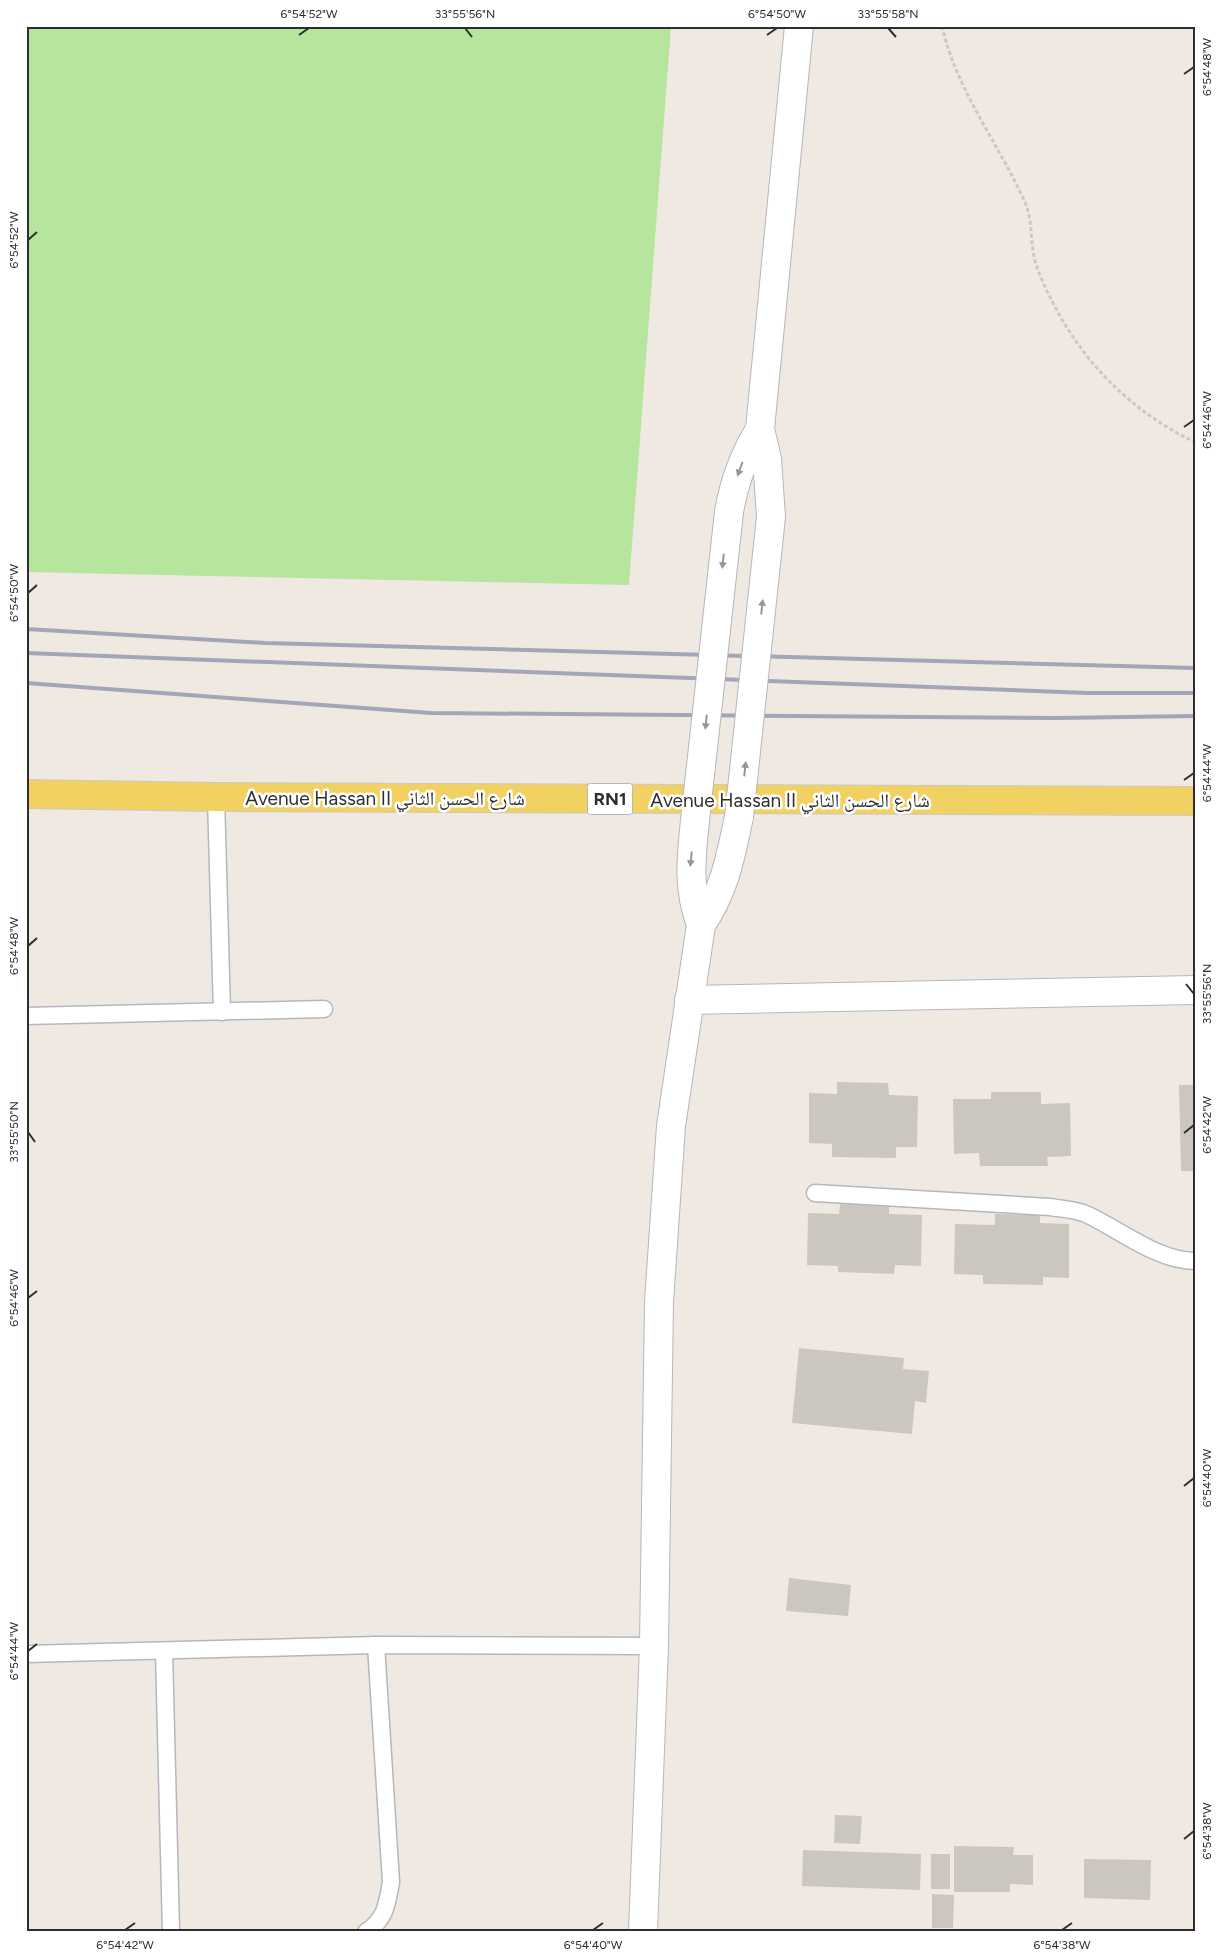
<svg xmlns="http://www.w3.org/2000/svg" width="1221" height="1958" font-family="Figtree,'Noto Naskh Arabic',sans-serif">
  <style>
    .green { fill: #b6e59e }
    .building { fill: #cbc7bf }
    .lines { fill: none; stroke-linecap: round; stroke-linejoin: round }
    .lane-casing { stroke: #b4b7c1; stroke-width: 19 }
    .street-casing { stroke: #b4b7c1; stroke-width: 30 }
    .secondary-casing { stroke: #b4b7c1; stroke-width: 30 }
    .primary-casing { stroke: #c9c9c9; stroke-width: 30 }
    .path { stroke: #c9c9c9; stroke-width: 3; stroke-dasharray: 4 2.5; stroke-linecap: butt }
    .lane { stroke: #fff; stroke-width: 16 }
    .street { stroke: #fff; stroke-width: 28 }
    .secondary { stroke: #fff; stroke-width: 28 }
    .primary { stroke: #f2d163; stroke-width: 28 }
    .rail { stroke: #a3a6b8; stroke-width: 4 }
    .secondary-bridge-casing { stroke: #b4b7c1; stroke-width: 30; stroke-linecap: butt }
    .secondary-bridge { stroke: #fff; stroke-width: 28 }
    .oneway { fill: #969696 }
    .ticks { fill: none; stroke: #2e2e2e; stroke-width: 2 }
    .labels { text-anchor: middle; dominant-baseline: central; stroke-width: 5; stroke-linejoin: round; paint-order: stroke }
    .shield { fill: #fff; stroke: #6d6d6d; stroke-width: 1 }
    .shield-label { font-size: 18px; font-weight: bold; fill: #2e2e2e }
    .street-label { font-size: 19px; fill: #2e2e2e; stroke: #fff }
    .neatline { fill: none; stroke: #2e2e2e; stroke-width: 2 }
    .ticks-label { font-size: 12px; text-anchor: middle; fill: #2e2e2e }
  </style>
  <rect width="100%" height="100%" fill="#efe9e1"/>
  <path class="green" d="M26,26h645l-42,559 -603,-13z"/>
  <g class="building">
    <path d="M837,1082l51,1 1,12 29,1 -1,51h-21v11l-64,-1v-13l-23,-1v-50l28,1z"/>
    <path d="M1179,1085h16v86h-14z"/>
    <path d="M991,1092h50v12l29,-1 1,53 -24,1 1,9h-68l-1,-13 -25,1 -1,-55h38z"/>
    <path d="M840,1204l49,2v8l33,1 -1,51 -26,-1 -1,9 -56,-2v-6l-31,-1 1,-52 31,1z"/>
    <path d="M995,1214l45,1v8l29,1v54l-26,-1v8l-60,-1v-9l-29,-1 1,-50 40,1z"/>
    <path d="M799,1348l105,10 -1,11 26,2 -3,32 -11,-2 -3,33 -120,-11z"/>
    <path d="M789,1578l62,7 -3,31 -62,-5z"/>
    <path d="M835,1815l27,1 -2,28 -26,-1z"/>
    <path d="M954,1846l60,1 -1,8h20v30l-23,-1v8h-56z"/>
    <path d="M803,1850l118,4 -1,36 -118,-4z"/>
    <rect x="931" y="1854" width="19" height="35"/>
    <path d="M1084,1859l67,1 -1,40 -66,-2z"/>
    <path d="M932,1894l22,1 -1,33h-21z"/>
  </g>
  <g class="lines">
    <g class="lane-casing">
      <g id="lane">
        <path d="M216,797l6,215"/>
        <path d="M26,1016l298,-7"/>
        <path d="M815,1193l235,14c12,2 27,2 38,8 32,15 70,46 107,46"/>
        <path d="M164,1651l7,281"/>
        <path d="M26,1654l350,-9 278,1"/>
        <path d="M366,1932c20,-13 21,-28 25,-50l-15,-237"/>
      </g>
    </g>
    <g class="street-casing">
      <path id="street" d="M689,1000l506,-10"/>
    </g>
    <g class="secondary-casing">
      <g id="secondary">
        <path d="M729,512c5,-30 15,-57 31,-83"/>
        <path d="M771,517l-4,-58 -7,-30 39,-403"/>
        <path d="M696,811c-4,42 -10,73 5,114"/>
        <path d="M643,1932l11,-286 5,-344 12,-176 30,-201c24,-36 29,-66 38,-108"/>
      </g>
    </g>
    <g class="primary-casing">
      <path id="primary" d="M26,794l190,3 979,4"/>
    </g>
    <path class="path" d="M942,26c14,63 56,117 82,174 9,20 6,37 10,56 3,15 11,31 18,45 31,62 81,112 143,141"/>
    <use href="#lane" class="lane"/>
    <use href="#street" class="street"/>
    <use href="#secondary" class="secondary"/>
    <use href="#primary" class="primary"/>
    <g class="rail">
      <path d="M26,629l239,14 930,25"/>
      <path d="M26,653l1062,40h107"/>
      <path d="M26,683l405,30 626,5 138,-2"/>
    </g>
    <g class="secondary-bridge-casing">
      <g id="secondary-bridge">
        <path d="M696,811l33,-299"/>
        <path d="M739,817l32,-300"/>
      </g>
    </g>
    <use href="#secondary-bridge" class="secondary-bridge"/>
  </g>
  <defs><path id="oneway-solid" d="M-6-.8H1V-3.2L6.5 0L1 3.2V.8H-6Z" transform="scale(1.25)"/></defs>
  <g class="oneway">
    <use href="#oneway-solid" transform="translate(740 469) rotate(110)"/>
    <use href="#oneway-solid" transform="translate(723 561) rotate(96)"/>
    <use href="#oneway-solid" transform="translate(762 607) rotate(-84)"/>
    <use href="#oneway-solid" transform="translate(706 722) rotate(96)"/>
    <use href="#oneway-solid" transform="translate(745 769) rotate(-84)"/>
    <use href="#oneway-solid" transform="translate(691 859) rotate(96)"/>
  </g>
  <path class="ticks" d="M465,28l7,9M888,28l8,9M299,35l10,-7M767,35l10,-7M1184,74l10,-7M28,240l9,-8M1184,427l10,-7M28,593l9,-8M1184,780l10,-7M28,946l9,-8M1186,984l8,10M28,1132l7,10M1184,1133l10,-8M28,1298l9,-7M1184,1486l10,-8M28,1651l9,-7M1184,1839l10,-8M125,1930l10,-7M593,1930l10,-7M1062,1930l10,-7"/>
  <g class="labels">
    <rect class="shield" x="587.5" y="783.5" width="45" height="31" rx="4"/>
    <g class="shield-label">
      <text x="610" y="799">RN1</text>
    </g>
    <g class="street-label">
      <text x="385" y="798">Avenue Hassan II شارع الحسن الثاني</text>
      <text x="790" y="800">Avenue Hassan II شارع الحسن الثاني</text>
    </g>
  </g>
  <rect width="1221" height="1958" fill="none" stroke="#ffffff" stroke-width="55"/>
  <rect x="28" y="28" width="1166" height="1902" class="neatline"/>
  <g class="ticks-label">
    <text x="309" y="18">6°54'52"W</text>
    <text x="465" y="18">33°55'56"N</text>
    <text x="777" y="18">6°54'50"W</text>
    <text x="888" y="18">33°55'58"N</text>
    <text transform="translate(1207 67) rotate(-90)" y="4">6°54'48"W</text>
    <text transform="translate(14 240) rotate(-90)" y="4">6°54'52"W</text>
    <text transform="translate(1207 420) rotate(-90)" y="4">6°54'46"W</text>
    <text transform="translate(14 593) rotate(-90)" y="4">6°54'50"W</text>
    <text transform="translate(1207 773) rotate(-90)" y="4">6°54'44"W</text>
    <text transform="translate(14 946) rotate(-90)" y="4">6°54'48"W</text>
    <text transform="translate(1207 994) rotate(-90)" y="4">33°55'56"N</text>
    <text transform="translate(1207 1125) rotate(-90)" y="4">6°54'42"W</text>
    <text transform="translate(14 1132) rotate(-90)" y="4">33°55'50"N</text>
    <text transform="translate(14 1298) rotate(-90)" y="4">6°54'46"W</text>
    <text transform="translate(1207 1478) rotate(-90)" y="4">6°54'40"W</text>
    <text transform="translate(14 1651) rotate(-90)" y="4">6°54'44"W</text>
    <text transform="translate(1207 1831) rotate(-90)" y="4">6°54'38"W</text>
    <text x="125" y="1949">6°54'42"W</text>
    <text x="593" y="1949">6°54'40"W</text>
    <text x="1062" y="1949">6°54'38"W</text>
  </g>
</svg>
